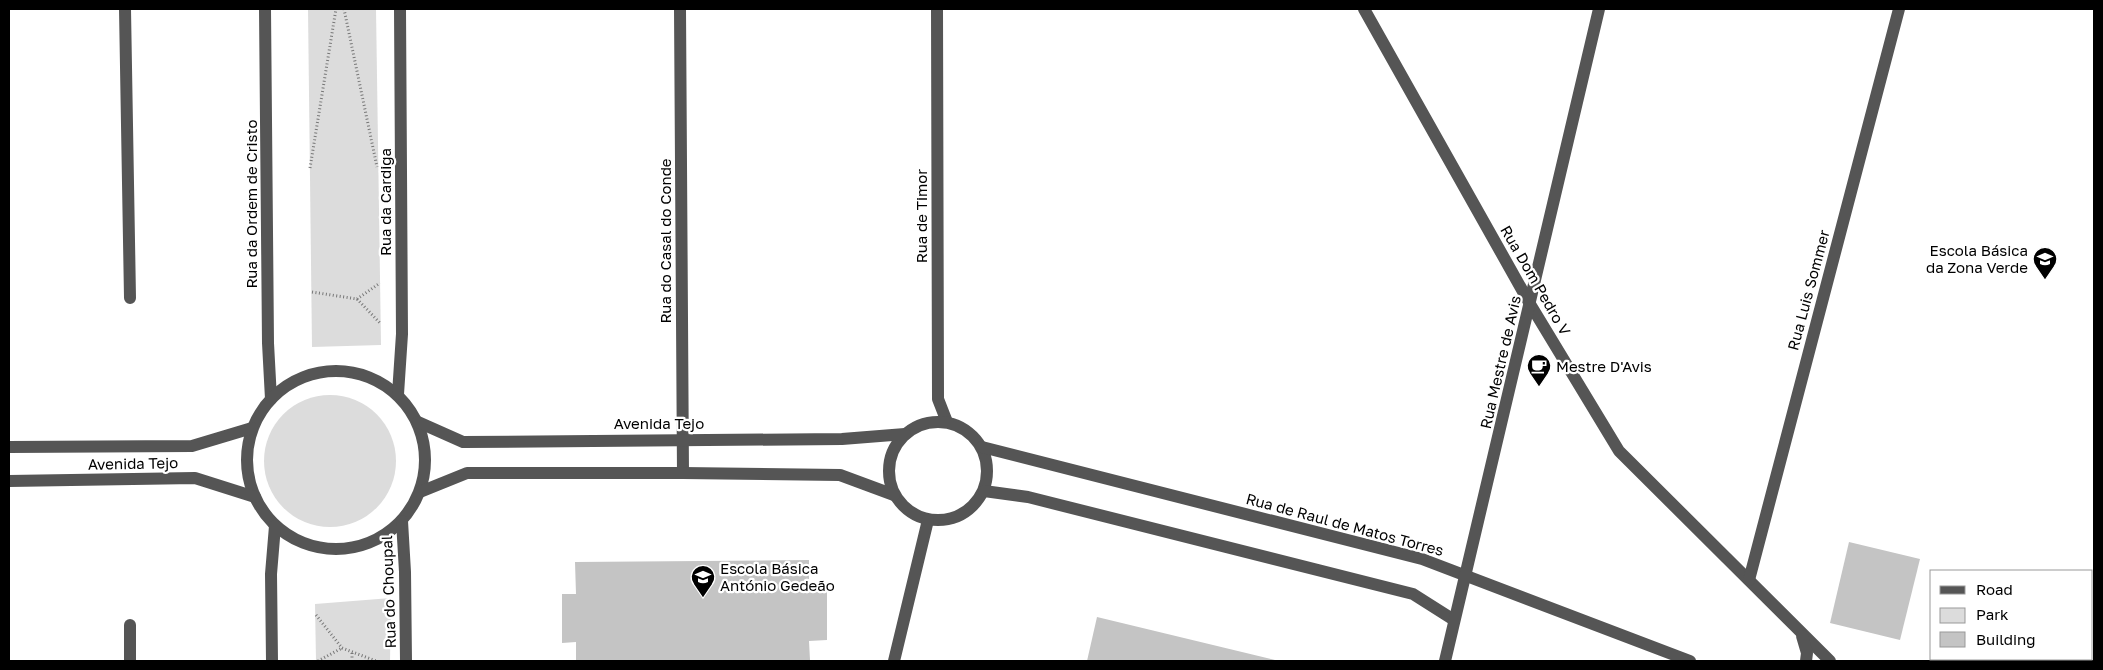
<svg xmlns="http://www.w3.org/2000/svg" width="2103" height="670" font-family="'Golos Text',sans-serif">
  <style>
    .green { fill: #dcdcdc }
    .building { fill: #c4c4c4 }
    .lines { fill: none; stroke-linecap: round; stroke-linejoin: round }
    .path { stroke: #777; stroke-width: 3; stroke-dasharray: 1 2.5; stroke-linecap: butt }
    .minor { stroke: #555; stroke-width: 12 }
    .labels { text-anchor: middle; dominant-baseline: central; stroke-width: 4.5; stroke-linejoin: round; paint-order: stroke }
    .street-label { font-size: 15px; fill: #000; stroke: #fff }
    .poi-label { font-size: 15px; fill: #000; stroke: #fff; text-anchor: start }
  </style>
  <rect width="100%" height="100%" fill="#fff"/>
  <g class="green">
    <path d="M308,9h68l5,336 -69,2z"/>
    <circle cx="330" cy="461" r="66"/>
    <path d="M391,598l-1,63h-74l-1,-57z"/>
  </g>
  <g class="building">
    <path d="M1849,542l71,17 -20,81 -70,-17z"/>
    <path d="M809,560v32h18v48l-18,1 1,19 -234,1v-19l-14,1v-49h14l-1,-32z"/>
    <path d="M1097,617l182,44h-192z"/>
  </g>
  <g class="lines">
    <g class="path">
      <path d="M344,9l33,158"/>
      <path d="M310,168l26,-159"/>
      <path d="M312,292l45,7 23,-16"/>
      <path d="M357,299l24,25"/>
      <path d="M316,615l26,33 34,13"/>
      <path d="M318,661l24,-13"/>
      <path d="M352,661v-9"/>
    </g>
    <g class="minor">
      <path d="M125,9l5,289"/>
      <path d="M265,9l3,334 3,56"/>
      <path d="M680,9l3,464"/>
      <path d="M937,9l1,390 9,23"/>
      <path d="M1364,9l166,295 89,147 211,210"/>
      <circle cx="336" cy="460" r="89"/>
      <path d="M398,394l4,-60 -2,-325"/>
      <circle cx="938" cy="471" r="49"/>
      <path d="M418,422l45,20 379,-3 63,-5"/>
      <path d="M9,447l183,-1 60,-18"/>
      <path d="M982,447l440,112 268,102"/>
      <path d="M9,481l186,-3 60,19"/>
      <path d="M984,491l44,6 385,97 41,26"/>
      <path d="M420,492l47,-19h216l157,2 54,20"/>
      <path d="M402,521l3,51 1,89"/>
      <path d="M1749,580l150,-571"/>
      <path d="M130,625v36"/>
      <path d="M1802,636l5,17 -1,8"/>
      <path d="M272,661l-1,-87 4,-48"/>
      <path d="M894,661l34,-141"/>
      <path d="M1445,661l154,-652"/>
    </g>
  </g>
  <defs>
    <g id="school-pin" transform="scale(1.25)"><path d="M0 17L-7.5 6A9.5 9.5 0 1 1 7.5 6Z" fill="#000" stroke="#fff"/><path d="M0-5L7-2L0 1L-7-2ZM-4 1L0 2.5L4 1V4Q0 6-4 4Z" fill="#fff"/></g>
    <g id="cafe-pin" transform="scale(1.25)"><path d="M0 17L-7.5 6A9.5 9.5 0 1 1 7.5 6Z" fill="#000" stroke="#fff"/><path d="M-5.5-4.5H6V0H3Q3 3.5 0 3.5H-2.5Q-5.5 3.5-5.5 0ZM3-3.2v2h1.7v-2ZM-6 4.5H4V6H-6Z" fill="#fff"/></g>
  </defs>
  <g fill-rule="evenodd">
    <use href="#school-pin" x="2045" y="259"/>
    <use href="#cafe-pin" x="1539" y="366"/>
    <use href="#school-pin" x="703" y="577"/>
  </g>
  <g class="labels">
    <g class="street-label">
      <text transform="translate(385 202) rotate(-90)">Rua da Cardiga</text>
      <text transform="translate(251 204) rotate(-90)">Rua da Ordem de Cristo</text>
      <text transform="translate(921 216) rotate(-90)">Rua de Timor</text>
      <text transform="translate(665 241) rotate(-90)">Rua do Casal do Conde</text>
      <text transform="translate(1536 280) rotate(60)">Rua Dom Pedro V</text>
      <text transform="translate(1808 290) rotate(-75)">Rua Luis Sommer</text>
      <text transform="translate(1500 362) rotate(-77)">Rua Mestre de Avis</text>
      <text x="659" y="423">Avenida Tejo</text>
      <text transform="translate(133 463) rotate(-1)">Avenida Tejo</text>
      <text transform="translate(1345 524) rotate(15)">Rua de Raul de Matos Torres</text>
      <text transform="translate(388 592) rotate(-92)">Rua do Choupal</text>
    </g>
    <g class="poi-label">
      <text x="2028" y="250" text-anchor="end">Escola Básica<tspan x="2028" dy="17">da Zona Verde</tspan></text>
      <text x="1556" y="366">Mestre D'Avis</text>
      <text x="720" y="568">Escola Básica<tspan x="720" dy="17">António Gedeão</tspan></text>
    </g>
  </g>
  <rect width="2103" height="670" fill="none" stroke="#000000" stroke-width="20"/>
  <rect x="1930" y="570" width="162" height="90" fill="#ffffff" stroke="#999999"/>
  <rect x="1940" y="586" width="25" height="8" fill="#555555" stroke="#999999"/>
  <text x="1976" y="595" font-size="15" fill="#000000">Road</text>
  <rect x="1940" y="608" width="25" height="15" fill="#dcdcdc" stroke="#999999"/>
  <text x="1976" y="620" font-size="15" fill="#000000">Park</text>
  <rect x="1940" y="632" width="25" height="15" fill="#c4c4c4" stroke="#999999"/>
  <text x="1976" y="645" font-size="15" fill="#000000">Building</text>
</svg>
